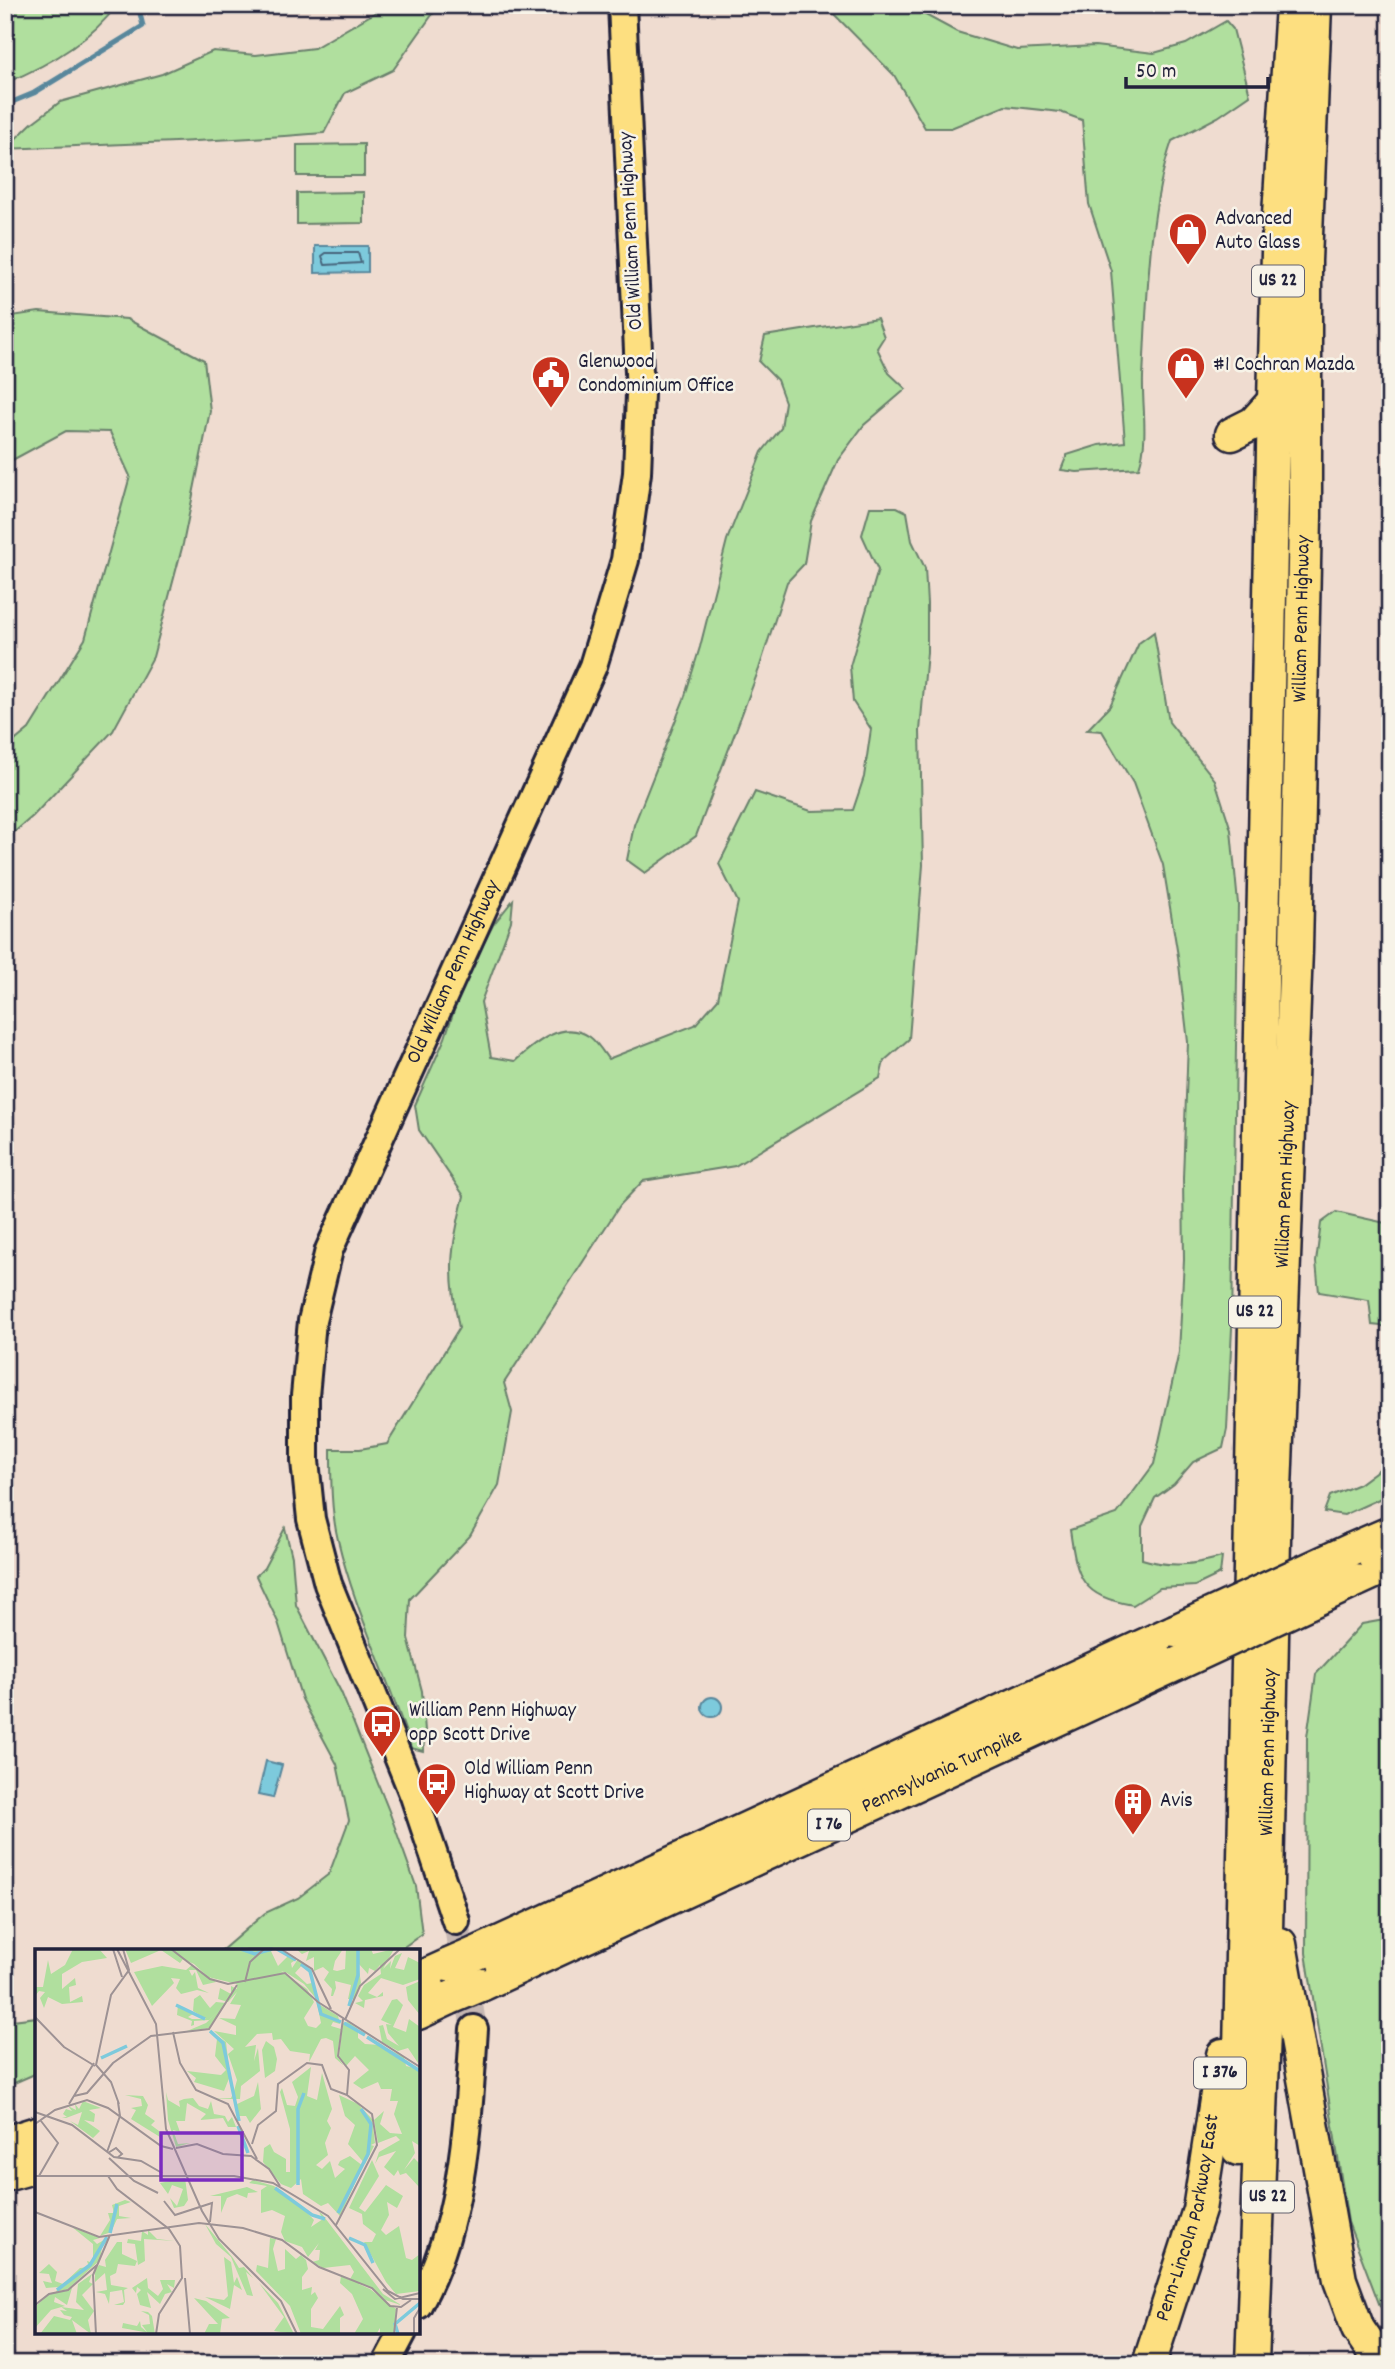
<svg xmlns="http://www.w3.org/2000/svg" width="1395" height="2369" font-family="Dekko,sans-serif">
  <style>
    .green { fill: #b0df9e; stroke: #69806c; stroke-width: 2 }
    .water { fill: #7dcadc; stroke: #59879c; stroke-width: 2 }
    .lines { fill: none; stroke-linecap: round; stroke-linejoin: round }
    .shore { stroke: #46657b; stroke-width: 2 }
    .stream { stroke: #59879c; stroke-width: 5 }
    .major-tunnel { stroke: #c6b7b2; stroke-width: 26; stroke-dasharray: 26 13; stroke-linecap: butt }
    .major-casing { stroke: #22223b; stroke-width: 32 }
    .highway-casing { stroke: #22223b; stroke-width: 37 }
    .major { stroke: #fddf80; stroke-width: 26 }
    .highway { stroke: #fddf80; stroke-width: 32 }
    .highway-bridge-casing { stroke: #22223b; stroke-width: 37; stroke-linecap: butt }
    .highway-bridge { stroke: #fddf80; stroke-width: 32 }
    .labels { text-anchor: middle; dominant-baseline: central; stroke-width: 5; stroke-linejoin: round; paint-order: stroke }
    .shield { fill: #f7f3e8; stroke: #62616f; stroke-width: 2 }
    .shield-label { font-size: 19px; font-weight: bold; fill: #22223b }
    .poi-label { font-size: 21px; fill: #22223b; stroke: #f7f3e8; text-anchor: start }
    .street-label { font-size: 21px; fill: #22223b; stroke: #f7f3e8 }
    .inset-river { fill: none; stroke: #7dcadc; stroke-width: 3.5 }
    .inset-road { fill: none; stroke: #9d9294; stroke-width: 2 }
    .view { fill: #7b2cbf; fill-opacity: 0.15; stroke: #7b2cbf; stroke-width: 3.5 }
    .inset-edge { fill: none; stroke: #22223b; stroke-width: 3.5 }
  </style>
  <rect width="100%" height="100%" fill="#efdcd0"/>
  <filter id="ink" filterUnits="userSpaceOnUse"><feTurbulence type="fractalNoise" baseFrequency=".0143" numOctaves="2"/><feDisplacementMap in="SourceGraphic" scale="14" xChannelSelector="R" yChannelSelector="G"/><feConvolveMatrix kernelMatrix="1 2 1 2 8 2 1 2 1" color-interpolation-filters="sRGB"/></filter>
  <g filter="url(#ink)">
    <g class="green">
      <path d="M5,5h112c-27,37 -70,61 -112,78z"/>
      <path d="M388,5h51l-46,65 -48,23 -21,40c-106,9 -213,11 -319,16l27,-26 28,-21 102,-28 51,-23 43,4 58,-7z"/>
      <path d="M825,5h82l50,27 60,18 78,-4 59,7 32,-9 40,-23 7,8 17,66 -32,22 -46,24c-24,69 -25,163 -29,236 -1,31 6,61 -4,91l-62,4 -16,-2 6,-15 32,-10 26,-3 -14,-171 -22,-67 -7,-84 -22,-8 -55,-6 -54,22h-26l-31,-53z"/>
      <path d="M364,144v32h-67v-31z"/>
      <path d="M364,192v31l-67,1v-31z"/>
      <path d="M39,312l88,7 77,41 6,51 -27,133 -30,113 -40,74 -80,85 -28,24v-91l24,-20 56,-90 45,-163 -20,-44 -44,-1 -61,33v-147z"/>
      <path d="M877,318l7,19 -7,11 12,25 17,16 -42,36 -26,35 -27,61 -7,43 -17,18 -28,87 -63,167 -51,37 -18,-13 7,-35 50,-126 16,-52 27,-107 35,-88 19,-24 4,-26 -8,-22 -18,-18 6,-26z"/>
      <path d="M870,507h27l10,5 5,29 13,27 2,36v48l-7,79 3,134 -14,174 -25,22 -4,17 -145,88 -92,15 -23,24 -116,178 8,29 -13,73 -29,51 -60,63 -2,39 14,53 3,40 -2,20 -12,-3c-22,-70 -56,-136 -73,-208 -7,-28 -7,-61 -7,-91h29l27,-5 72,-116c-11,-56 -9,-78 5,-132l-45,-66 -4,-25 30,-67 17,-52 31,-61 20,-25 -2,21 -30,81 10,55 24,4c19,-17 48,-43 75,-24 7,5 13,15 18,22l87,-34 23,-26 20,-97 -19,-38 36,-72 56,19 42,-1 11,-33 7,-48 -18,-27 -3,-36 28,-96 -16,-35z"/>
      <path d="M1154,632l15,90 46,58 16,50 7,74 -6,424 -5,101 -4,19 -30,14 -19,22 -19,14 -13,28v33c29,9 51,6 80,-2l-2,17 -25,12 -35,2 -27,17c-52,-9 -56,-26 -63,-75l47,-16 37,-50 25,-112 5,-92 -1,-82 5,-136 -10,-86 -15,-91 -30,-82 -31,-52 -15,-1 23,-24 29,-63z"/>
      <path d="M1336,1212l54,12v103l-18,-2 -3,-25 -50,-8 -3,-30 5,-39z"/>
      <path d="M1390,1461v33l-46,21 -20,-3 6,-16 29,-12z"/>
      <path d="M285,1528l7,29 4,48 45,87 48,119 27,75 6,48 -24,17h-177l44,-38 33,-15 31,-24 20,-54 -12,-56 -35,-65 -24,-77 -22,-46 8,-8z"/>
      <path d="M1390,1619v702l-10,-15 -32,-84 -42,-269 1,-216 9,-63 46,-50z"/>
      <path d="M37,2017v56l-32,14v-66z"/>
    </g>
    <g class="water">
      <path d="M315,246h53v26l-53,1z"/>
      <circle cx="712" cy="1707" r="10"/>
      <path d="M266,1761l16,4 -9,33 -15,-3z"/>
    </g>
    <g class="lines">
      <path class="shore" d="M326,253h32l3,10 -36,2 -3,-9z"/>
      <path class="stream" d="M5,105l29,-12 109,-67 -5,-21"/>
      <path class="major-tunnel" d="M456,1921l18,108"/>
      <g class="major-casing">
        <g id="major">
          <path id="s1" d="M456,1921l-42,-125 -86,-212 -17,-65 -6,-58v-65l7,-75 17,-71 264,-584 32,-106 12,-87 3,-79 -18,-389"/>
          <path d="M418,2305c46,-83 50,-184 56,-276"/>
          <path d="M386,2364l17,-32"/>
        </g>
      </g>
      <g class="highway-casing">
        <g id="highway">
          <path d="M1232,434l22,-11 20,-22"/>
          <path d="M1353,1549l37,-16"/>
          <path d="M1355,1581l35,-16"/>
          <path d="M1280,1944l60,336 18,49 24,35"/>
          <path d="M479,1952l696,-321"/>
          <path d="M418,1979l31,-14"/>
          <path id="s2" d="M481,1985l696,-321"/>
          <path d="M418,2013l32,-15"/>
          <path d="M5,2143l32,-10"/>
          <path d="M1238,2149l36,-1748 5,-186 13,-210"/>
          <path d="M5,2175l32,-9"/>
          <path id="s3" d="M1149,2364l50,-154 24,-155"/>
          <path id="s4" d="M1252,2364l12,-334 11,-540 21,-540 9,-434v-255l10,-256"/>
        </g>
      </g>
      <use href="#major" class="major"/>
      <use href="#highway" class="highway"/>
      <g class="highway-bridge-casing">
        <g id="highway-bridge">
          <path d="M1175,1631l178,-82"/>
          <path d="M1177,1664l178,-83"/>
          <path d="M449,1965l30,-13"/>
          <path d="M450,1998l31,-13"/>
        </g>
      </g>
      <use href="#highway-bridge" class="highway-bridge"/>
    </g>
  </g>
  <defs>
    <g id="shop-pin" transform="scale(2.0125)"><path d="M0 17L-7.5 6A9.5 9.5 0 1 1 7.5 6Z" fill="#c8321e" stroke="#f7f3e8"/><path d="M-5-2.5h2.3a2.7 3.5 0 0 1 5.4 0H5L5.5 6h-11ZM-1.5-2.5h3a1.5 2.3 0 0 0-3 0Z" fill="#fff"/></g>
    <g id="civic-pin" transform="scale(2.0125)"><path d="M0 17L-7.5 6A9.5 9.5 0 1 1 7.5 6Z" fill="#c8321e" stroke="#f7f3e8"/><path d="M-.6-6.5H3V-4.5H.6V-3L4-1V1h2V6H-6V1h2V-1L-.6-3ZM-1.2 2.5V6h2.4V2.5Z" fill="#fff"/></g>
    <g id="bus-pin" transform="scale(2.0125)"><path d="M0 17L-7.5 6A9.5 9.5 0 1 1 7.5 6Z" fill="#c8321e" stroke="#f7f3e8"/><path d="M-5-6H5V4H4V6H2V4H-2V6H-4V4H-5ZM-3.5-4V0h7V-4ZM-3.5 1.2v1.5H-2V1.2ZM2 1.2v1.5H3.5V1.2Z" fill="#fff"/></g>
    <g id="building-pin" transform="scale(2.0125)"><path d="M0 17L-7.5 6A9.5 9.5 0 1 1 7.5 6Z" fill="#c8321e" stroke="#f7f3e8"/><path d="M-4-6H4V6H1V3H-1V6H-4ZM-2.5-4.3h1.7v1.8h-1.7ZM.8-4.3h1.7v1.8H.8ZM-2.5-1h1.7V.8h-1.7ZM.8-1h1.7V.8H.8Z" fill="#fff"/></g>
  </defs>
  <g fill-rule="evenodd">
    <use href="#shop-pin" x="1188" y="232"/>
    <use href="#shop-pin" x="1186" y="366"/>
    <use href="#civic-pin" x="551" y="375"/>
    <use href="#bus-pin" x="382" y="1724"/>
    <use href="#bus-pin" x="437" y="1782"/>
    <use href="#building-pin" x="1133" y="1802"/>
  </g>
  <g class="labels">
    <g class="shield">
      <rect x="1252" y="265.5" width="52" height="31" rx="5"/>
      <rect x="1229" y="1296.5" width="52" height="31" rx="5"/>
      <rect x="808" y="1809.5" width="42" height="31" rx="5"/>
      <rect x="1194" y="2057.5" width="52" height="31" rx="5"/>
      <rect x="1242" y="2181.5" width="52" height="31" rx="5"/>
    </g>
    <g class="shield-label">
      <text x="1278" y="281">US 22</text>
      <text x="1255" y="1312">US 22</text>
      <text x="829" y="1825">I 76</text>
      <text x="1220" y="2073">I 376</text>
      <text x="1268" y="2197">US 22</text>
    </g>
    <g class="poi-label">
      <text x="1215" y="220">Advanced<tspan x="1215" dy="24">Auto Glass</tspan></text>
      <text x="578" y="363">Glenwood<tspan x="578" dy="24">Condominium Office</tspan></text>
      <text x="1213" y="366">#1 Cochran Mazda</text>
      <text x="409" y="1712">William Penn Highway<tspan x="409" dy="24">opp Scott Drive</tspan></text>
      <text x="464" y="1770">Old William Penn<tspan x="464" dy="24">Highway at Scott Drive</tspan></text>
      <text x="1160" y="1802">Avis</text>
    </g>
    <g class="street-label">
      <text transform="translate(632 231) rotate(-93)">Old William Penn Highway</text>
      <text stroke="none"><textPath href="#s4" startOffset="1746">William Penn Highway</textPath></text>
      <text stroke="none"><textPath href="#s1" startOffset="1004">Old William Penn Highway</textPath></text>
      <text stroke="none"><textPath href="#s4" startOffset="1180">William Penn Highway</textPath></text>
      <text stroke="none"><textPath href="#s4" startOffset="612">William Penn Highway</textPath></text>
      <text stroke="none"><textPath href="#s2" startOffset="508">Pennsylvania Turnpike</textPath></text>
      <text stroke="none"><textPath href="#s3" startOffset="152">Penn-Lincoln Parkway East</textPath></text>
    </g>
  </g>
  <g transform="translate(35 1949)">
    <rect width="385" height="385" fill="#efdcd0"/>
    <path d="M38,0h26l8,9 -25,4 -20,12v15l13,-11 1,7 -7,2 1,15 12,-6 1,6 -21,2 -14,-7 -4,11 -4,-10 5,-6 -6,-1 -4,5v-9h8l5,-27 3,14 14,-9zM90,0h145l8,17 12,-12 7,5 -6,4 1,5 6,-9 6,4 -9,10 12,11 5,-1 4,9 2,9 -14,-17 -17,-11 -6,-2 26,18 7,13 -10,16 4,8 8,2 5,-5 -4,-20 21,13 2,8 -7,-2 -2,4 10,3 -4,27 6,9 -8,-7 -2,-17 -7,-3 -5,1 -12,23 1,-8 -20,-3 -9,-12 -8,1 -1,-7 -15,1 -12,13 11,-2 -2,16 4,-13 2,23 -19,15 -1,13h-28l19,-1 3,-7 3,-11 -9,-26 6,-5 -20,-18 22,4v-9l-17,-8 16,1 6,-14 -11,-1 7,-12 -9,10 -10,-3 2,-11 11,6v-8l6,3v-5l-29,-7 -14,-13 -11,-5 -3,4 -19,-13 -30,13zM261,0h47l-8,12 -2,9 4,1 8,-2 1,-20h25l2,5 21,-5 -11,20 8,-8 -1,8 5,-13 7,-3 -7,15 9,2 4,-13 12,6v16l-17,6 -22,-7 -13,15 9,4 6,-5v4l-18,4 -1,8 -9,-5 8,-2 -5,-5 6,-11 17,-11 -1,-9 -5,6 -6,-3 -1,6 -10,-11 3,20 -7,16h-6l3,-14 -16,-4 1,7 -3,8h-2l1,-7 -8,-9 5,-8 -6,-5 -9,4v-14l-8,4 3,-10 -7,3zM157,16l24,17 -13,3 -7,-15h-7l3,6 3,-4 3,16 11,5 -12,-3 -16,4 -5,-6 4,-9 -9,-1 3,5 -22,23 -18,-34 28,-6 24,4zM385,32l-1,8 1,26 -12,-15 -2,-13zM165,46l10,13 6,-6 10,1 -17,25 -22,3 19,-8 16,-15 -13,12 -15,1v4l-3,1 1,-5 -15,-6 1,-10 15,9 -5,3 4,2h14l-13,-8 1,-12zM362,50l6,6 -10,22 13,5 3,-13 11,8 -2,36 -10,-15 -10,3 -16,-9 -3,-16 4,-1 4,14 12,7 -11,-13 -2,-9 6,1 -11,-5 11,-20zM313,73l10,7v9l7,6 15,1 24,12 2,9 14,3v77l-8,-5 3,12 -11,17 10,-12 6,6v24l-14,-15 -6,2 -2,-5 -4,6 -10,-9 12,-16 -17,6 -4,7 4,-12 21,-12 -4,-4 -18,7 -4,-23 10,-9 -4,13 10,9 12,1 -8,-20 4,-13h-8l2,-12h-11l-3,-7 -16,7 -9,-6 16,-13 -14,-14 -9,10 -7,-9 4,-34zM174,81l17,12 4,34 -6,15 -30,-9 2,-4 -9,-7 34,4 5,-5 -11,-14 2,-17zM231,92l8,6 3,12 -2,12 -10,7 -3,-28zM276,118l-4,29 10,4 5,-27 10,36 -5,12 4,7 -6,15 3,12 -12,10 6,4 8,-8 5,17 10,-9 -7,-4 2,-4 10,-5 13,10 -23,50 -12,-13 -7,3 -18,-12 -2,-15 -10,9 -10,-4 -18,-22 1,-14 6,-4 4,8 12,7v13h4v-43l-10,-37 2,-4 5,17 8,1 3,-9 -6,-15zM223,133l3,27 -11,14 -4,-7h-7l-4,-11 19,-9zM131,143l2,8 12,7 -1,-6 5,-2 9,-1 6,8 9,3 3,-8 3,13 11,2 3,6 4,-5 4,10h-8l-5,-9 -23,2 6,-6 -19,-11 -2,18h-9l4,11 -7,-2 5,14 12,-1 -14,4 -8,-27zM90,146l18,1 5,9 -3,9 10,7 -4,4 8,6 1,6 -29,-18 5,-9 -5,-2 11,-2 -1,-7zM304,146l19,9 14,15 3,24 -4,2 3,1 -9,18 -17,-20 7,-19 -10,-9zM48,152l18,7 -12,2 6,4 -1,8 -10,-2 16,11 -7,7 -23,-17 8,4 4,-13 -16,6 -4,-1h5l-4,-3 3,-5 6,2 -4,-5 8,4 -1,-6 4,5zM337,211l7,16 -20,32 6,4 21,-27 17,11 -6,12 -10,-6 2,13 -8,15 5,5 13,-9 7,32 6,2 8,-6v37l-24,3 -10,-12 -22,-40h8l4,-8 -13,-10 -1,-10 -13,-6zM150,229l3,22 -4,6 -10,2 -4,-10 7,8 6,-17 -11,-4 -4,9 -8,-11zM218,231l21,6 29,22 11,12 -3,7 12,-8 -4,-7 3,2 61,80 18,11 -16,-5 -14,-13 -22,-6 5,-9 -4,-7 -27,3 -7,-4 -4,-2 7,-2 1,-10h-5l4,-7 -11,14 -6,-10 -17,-6 -4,-9 4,-16 -13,-6 -11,3v-23l6,-4 -18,-3zM212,238l11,5 -10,1 -1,5 -10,-4 -10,4 -6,15v-17h-11zM90,251l6,2 -12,4v10l12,2 -14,1 -6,13 -11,4 10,-16 -2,-7h6l-2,-8zM170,275l28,34 6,10 5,-1 9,11 -7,-6 7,24 -6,-1 -16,-38 -15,-13zM37,278l28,11 -7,2 4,4 12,-7 -7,10 -2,13 -32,29 -12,3 2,-5 -12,1 -3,-7 9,2 -3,-9 -10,-1 10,-9 8,8 -2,9 8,3 17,-16 9,-1 -2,-6 6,2v-19zM113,281l9,9 18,2 -31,-2 1,22 -7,4 -3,-21 -8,-1 1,-4 13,2 1,-10 6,4zM235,289l6,1 -3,10 5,22 7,-2v-20l11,10 5,-4 5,5 2,9 -6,8v13l10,-3 -1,8 4,-3 3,6 -7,11v18l12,2 17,-23 4,9 -4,3v16h-39l-11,-28 -34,-35 1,-6 11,3zM82,293h5v12l15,7 -2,5 -17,-2 -2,9 -6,3 1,9 17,3 -4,2 1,12 -2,3h-9l10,-3 -2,-12 -12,2 -1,12 -4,-10 -9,-2 11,-2 -2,-17 -10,9v-11l4,-6 7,2 -1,-7zM189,308l7,5 3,21 3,-6 5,13 -8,-5 -4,24 -25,-12 19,3 4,-4zM57,325l-3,8 4,2 -11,11 12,16 -6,9 3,14 -19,-14 5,14h-37l14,-18 16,4 2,-3 -8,-2 -4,-5 7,1 -6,-4 23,3 -8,-8 2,-18zM306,327l29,13 26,20 -2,25h-14v-6l-3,5 -23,1 9,-15 -11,-25 -12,-11zM112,329l1,10 10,8 5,-7 -3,-9h15l-1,8 -7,-4 5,8 -7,2 -5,10 -13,-12 4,16 -11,-3 -3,-11 4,-4 -4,-3 -1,6 -4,-5zM224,334l19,20 16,31 -20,-3 10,-14zM37,339l-5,17 -12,-8 -1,5 11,4 -14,4 -16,18 2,-23 11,-10zM159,349l12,3 24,17 -8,1 -2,15h-16l5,-10h9zM106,362l7,1 4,4 3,18 -33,-6 1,-5 14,3 3,-5 1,6 6,5 -5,-7 8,-1 -1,-9z" fill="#b0df9e"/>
    <path class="inset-river" d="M206,0l14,5 17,-5M242,0l19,11M266,15l9,7 11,43 20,8M141,56l29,14M314,57l9,-31v-26M309,74l21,12M175,82l13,12 16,78M332,88l53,34M66,109l26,-12M203,177l10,27M263,236v-76l6,-16M240,239l37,27 13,4M303,264l30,-59 3,-30 -10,-15M75,284l7,-29M314,289l16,7 8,18M22,341l33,-25 17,-28M363,385l-3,-10 25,-21"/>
    <path class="inset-road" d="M78,0l9,28M82,0l39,75 10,105 36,82 17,28 62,62 16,33M89,0h25M136,0l39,30 18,5 57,-11 33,29 102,65M246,0l31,20 19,40M210,33l5,-20 14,-13M0,68l29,30 31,19M310,71l15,-34 40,-37M138,83l7,31 16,27 32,14 29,55M39,147l13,-3 26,-30 38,-27 58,-7 28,-44M34,155l25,-41M84,155l-8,-22 -15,-17 15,-70 18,-25 -6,-21M0,163l37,13 42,32 27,4 21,12M0,175l20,-14 32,-10 21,8 53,38 12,3M217,195l6,-19 18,-14 2,-27 29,-21 15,2 9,24 16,6M141,199l21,-4 26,10 28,2 18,13 11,17M72,203l13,-36 -2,-14M73,204l8,-5 6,6 -5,4M74,209l25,23 24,12M0,227h199l39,7 55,33 60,75 15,8h17M4,227l19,-33 -17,-22M73,227l9,13 52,40 11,17 2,32 -23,36 -3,20M129,252l11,14 37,-12 -2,19M0,263l64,25 100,-14 44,5 39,12 37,27 53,21 18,18 11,1 10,-7M301,276l41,-80 -5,-31 -25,-19 2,-25 -11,-14 5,-37M150,329l5,56M348,340l12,10 25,-6M0,356l14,-11 19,-4 29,-25M61,385l-3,-59 17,-40M359,385l3,-27M379,385v-16l6,-10"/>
    <path class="view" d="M126,184h81v47h-81z"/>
    <rect width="385" height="385" class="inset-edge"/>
  </g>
  <rect width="1395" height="2369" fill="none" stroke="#f7f3e8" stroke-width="28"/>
  <rect x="14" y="14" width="1367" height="2341" fill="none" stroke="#22223b" stroke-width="2.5" filter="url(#ink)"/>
  <path d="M1126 77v10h142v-10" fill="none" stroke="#22223b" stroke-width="3.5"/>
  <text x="1136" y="77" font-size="21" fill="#22223b" stroke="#f7f3e8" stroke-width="5" paint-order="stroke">50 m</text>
</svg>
